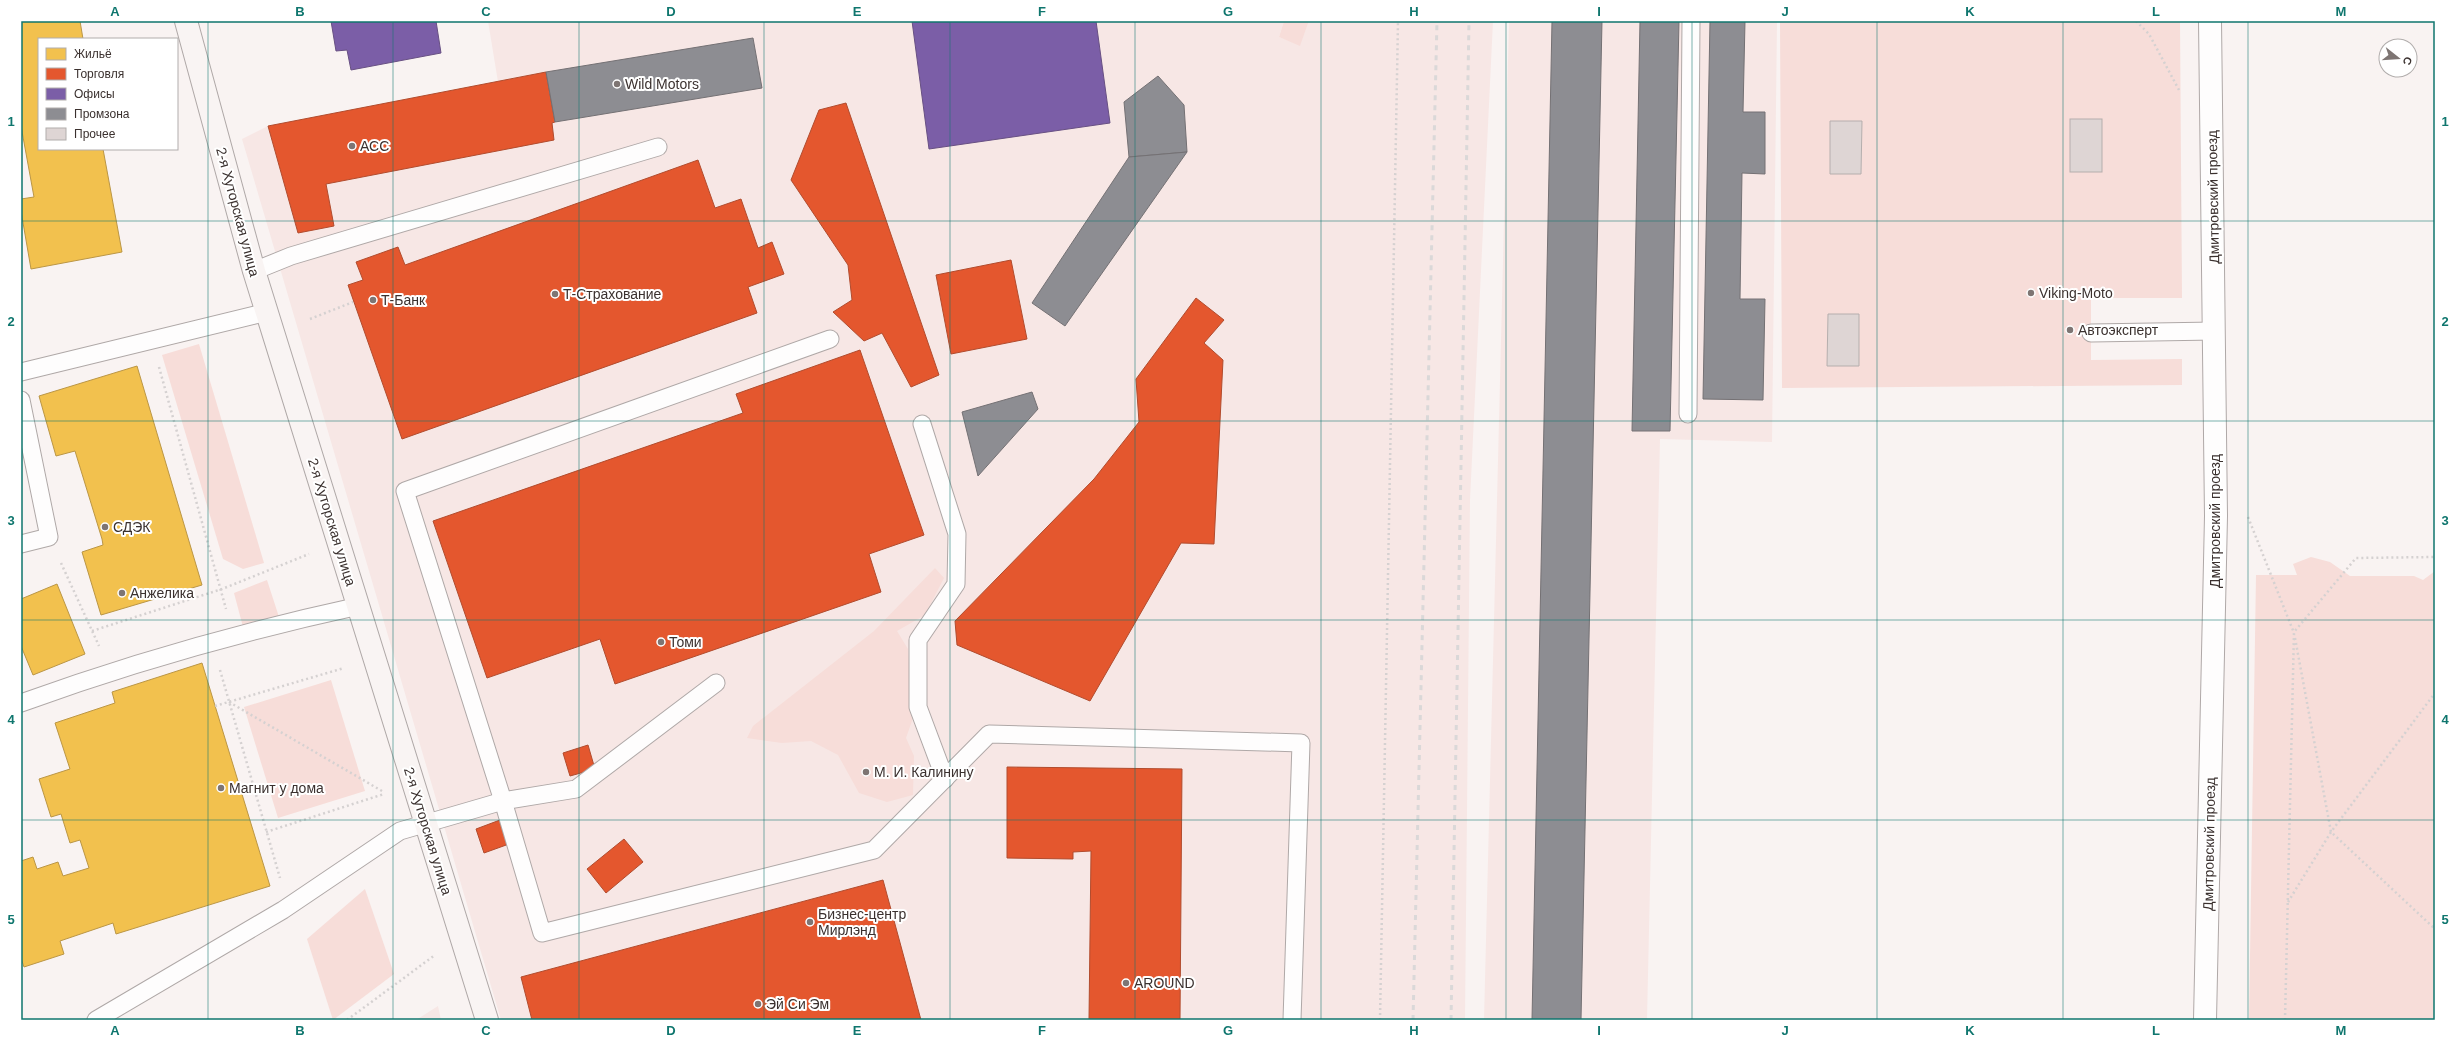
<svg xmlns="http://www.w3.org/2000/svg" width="2456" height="1041" font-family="Arial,sans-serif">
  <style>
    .built { fill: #f7e7e5 }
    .green { fill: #f7ddd9; fill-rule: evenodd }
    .homes { fill: #f2c14e; stroke: #bb9645 }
    .shops { fill: #e4572e; stroke: #b14c2e }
    .offices { fill: #7b5ea7; stroke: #685083 }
    .industry { fill: #8d8d92; stroke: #747174 }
    .building { fill: #ded5d4; stroke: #b5aead }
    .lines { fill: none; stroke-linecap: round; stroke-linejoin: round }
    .lane-casing { stroke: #afa8a7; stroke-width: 19 }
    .street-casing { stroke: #afa8a7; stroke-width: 24 }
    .secondary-casing { stroke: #afa8a7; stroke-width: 24 }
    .path { stroke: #d5d1d1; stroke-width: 2.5; stroke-dasharray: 2 3; stroke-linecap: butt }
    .lane { stroke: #fefdfd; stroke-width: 17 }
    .street { stroke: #fefdfd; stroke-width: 22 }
    .secondary { stroke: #f9f4f3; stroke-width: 22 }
    .rail { stroke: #dad8d8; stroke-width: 3; stroke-dasharray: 5 5; stroke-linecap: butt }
    .grid { fill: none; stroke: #0f766e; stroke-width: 1; stroke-opacity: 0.55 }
    .poi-dot { fill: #7e7573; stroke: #fff; stroke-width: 1.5 }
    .labels { text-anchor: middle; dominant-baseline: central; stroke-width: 4; stroke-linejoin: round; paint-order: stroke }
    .poi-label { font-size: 14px; fill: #3b312f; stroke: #fff; text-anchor: start }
    .street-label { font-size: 14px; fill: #3b312f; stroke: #fff }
    .neatline { fill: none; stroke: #0f766e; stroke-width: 1.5 }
    .grid-label { font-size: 13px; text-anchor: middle; font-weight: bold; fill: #0f766e }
  </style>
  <rect width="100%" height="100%" fill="#f9f3f2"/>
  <g class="built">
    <path d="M488,21h796l-5,16 21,8 9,-24h184l-23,479 -5,520h-964l-259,-881 26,-13 230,-44z"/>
    <path d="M1509,21h268l-5,421 -112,-3 -13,581h-163z"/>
    <path d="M438,1006l3,14h-25z"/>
  </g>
  <g class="green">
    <path d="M1284,21h25l-9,25 -21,-9z"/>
    <path d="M1780,21h400l2,277h-91v62l91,-1v26l-400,3zM1830,121h32l-1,53 -31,-1zM1828,314h31v52h-32z"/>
    <path d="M199,344l65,219 -21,6 -20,-10 -61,-204z"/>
    <path d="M2311,557l19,5 20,14h64l9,4 12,-9v449h-186l7,-445h41l-4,-11z"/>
    <path d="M935,568l9,10 -19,37 -28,16 11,18 5,69 -7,20 8,18 -1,39 -26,7 -28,-9 -21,-38 -27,-14 -29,2 -35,-5 6,-12 121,-95z"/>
    <path d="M267,580l12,37 -36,10 -9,-34z"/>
    <path d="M331,680l34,111 -87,27 -34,-111z"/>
    <path d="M365,889l29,85 -61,46 -26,-81z"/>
  </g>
  <g class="homes">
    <path d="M21,21h59l3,18h-44v110h64l19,103 -91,17 -10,-58v-12l13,-2 -13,-71z"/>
    <path d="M137,366l65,219 -101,30 -19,-63 21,-7 -1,-6 -27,-88 -19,5 -17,-60z"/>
    <path d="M57,584l28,70 -52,21 -12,-29v-47z"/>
    <path d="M202,663l68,223 -154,48 -3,-11 -53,18 4,13 -40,13 -3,-9v-97l12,-4 4,12 21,-7 5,14 26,-8 -9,-28 -10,3 -9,-29 -10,3 -12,-38 31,-10 -15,-46 60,-20 -3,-11z"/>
  </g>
  <g class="shops">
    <path d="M546,72l9,50 -3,1 2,17 -228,44 8,42 -36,7 -30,-107z"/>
    <path d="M846,103l93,272 -28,12 -29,-54 -18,8 -31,-29 19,-12 -4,-35 -57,-85 28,-70z"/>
    <path d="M698,160l17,48 26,-9 17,49 14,-6 12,32 -36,13 9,26 -355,126 -54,-154 15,-5 -7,-18 42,-15 7,18z"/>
    <path d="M1011,260l16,79 -76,15 -15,-79z"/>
    <path d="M1196,298l28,22 -20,23 19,17 -9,184 -33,-1 -91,158 -133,-56 -2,-24 139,-142 45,-57 -3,-43z"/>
    <path d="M860,350l64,185 -55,19 12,38 -266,92 -15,-45 -113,39 -54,-157 310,-108 -7,-19z"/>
    <path d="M588,745l7,24 -25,7 -7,-23z"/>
    <path d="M1007,767l175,2 -2,251h-91l2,-169 -18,1v7l-66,-1z"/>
    <path d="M500,820l9,24 -25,9 -8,-24z"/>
    <path d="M624,839l19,23 -37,31 -19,-24z"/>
    <path d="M883,880l38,140h-389l-11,-43z"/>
  </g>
  <g class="offices">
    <path d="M331,21h105l5,32 -90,17 -4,-20 -11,1z"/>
    <path d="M912,21h184l14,102 -181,26z"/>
  </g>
  <g class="industry">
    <path d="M1552,21h50l-21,999h-49z"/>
    <path d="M1640,21h39l-9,410h-38z"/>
    <path d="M1710,21h35l-2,91h22v62l-23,-1 -2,126h25l-2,101 -60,-1z"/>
    <path d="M753,38l9,50 -207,34 -9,-50z"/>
    <path d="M1158,76l26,29 3,47 -58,5 -5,-55z"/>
    <path d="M1187,152l-122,174 -33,-23 97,-146z"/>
    <path d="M1032,392l6,17 -60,67 -16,-64z"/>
  </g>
  <g class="building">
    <rect x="2070" y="119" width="32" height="53"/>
    <path d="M1830,121h32l-1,53h-31z"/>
    <path d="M1828,314h31v52h-32z"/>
  </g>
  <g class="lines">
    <g class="lane-casing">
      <g id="lane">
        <path d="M254,271l37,-15 367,-109"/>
        <path d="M2091,333l124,-2"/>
        <path d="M830,339l-425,152 98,310 39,132 332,-83 115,-116 312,9 -9,277"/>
        <path d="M21,372l246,-60"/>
        <path d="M21,400l28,137 -28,7"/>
        <path d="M1688,414l3,-393"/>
        <path d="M922,424l35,110 -1,50 -38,56v67l27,72"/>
        <path d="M21,703c110,-40 223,-72 338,-97"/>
        <path d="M96,1020l187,-110 117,-79 103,-30 73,-12 140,-106"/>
      </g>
    </g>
    <g class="street-casing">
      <path id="street" d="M2205,1020l11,-504 -6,-495"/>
    </g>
    <g class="secondary-casing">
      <path id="secondary" d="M186,21l68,250 233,749"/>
    </g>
    <g class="path">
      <path d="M2136,21l13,13 30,56"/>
      <path d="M310,319l43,-17"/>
      <path d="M159,367l67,242"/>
      <path d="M2248,517l46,116"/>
      <path d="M61,563l38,83"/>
      <path d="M92,631l130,-42 87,-35"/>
      <path d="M2295,638l36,194 104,97"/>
      <path d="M220,670l60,208"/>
      <path d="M229,702l153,89"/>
      <path d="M215,706l129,-38"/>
      <path d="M266,832l118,-38"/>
      <path d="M2288,902l43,-70 104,-139"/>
      <path d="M21,1019v1"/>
      <path d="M347,1020l88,-65"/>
      <path d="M1380,1020l18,-999"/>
      <path d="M2285,1020l9,-388 62,-74 79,-1"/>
    </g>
    <use href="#lane" class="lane"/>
    <use href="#street" class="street"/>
    <use href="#secondary" class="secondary"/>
    <g class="rail">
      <path d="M1413,1020l24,-999"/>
      <path d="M1451,1020l18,-999"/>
    </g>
  </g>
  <path class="grid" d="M208,21v999M393,21v999M579,21v999M764,21v999M950,21v999M1135,21v999M1321,21v999M1506,21v999M1692,21v999M1877,21v999M2063,21v999M2248,21v999M21,221h2414M21,421h2414M21,620h2414M21,820h2414"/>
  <g class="poi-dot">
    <circle cx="617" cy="84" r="4"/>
    <circle cx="352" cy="146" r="4"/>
    <circle cx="2031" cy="293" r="4"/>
    <circle cx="555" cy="294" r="4"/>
    <circle cx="373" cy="300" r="4"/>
    <circle cx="2070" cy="330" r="4"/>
    <circle cx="105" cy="527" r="4"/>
    <circle cx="122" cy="593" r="4"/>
    <circle cx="661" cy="642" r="4"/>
    <circle cx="866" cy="772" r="4"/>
    <circle cx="221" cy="788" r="4"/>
    <circle cx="810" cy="922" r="4"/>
    <circle cx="1126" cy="983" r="4"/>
    <circle cx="758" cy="1004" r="4"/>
  </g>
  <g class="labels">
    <g class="poi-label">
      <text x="625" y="84">Wild Motors</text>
      <text x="360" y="146">АСС</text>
      <text x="2039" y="293">Viking-Moto</text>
      <text x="563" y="294">Т‑Страхование</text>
      <text x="381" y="300">Т-Банк</text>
      <text x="2078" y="330">Автоэксперт</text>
      <text x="113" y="527">СДЭК</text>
      <text x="130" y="593">Анжелика</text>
      <text x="669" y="642">Томи</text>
      <text x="874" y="772">М. И. Калинину</text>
      <text x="229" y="788">Магнит у дома</text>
      <text x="818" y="914">Бизнес-центр<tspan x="818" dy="16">Мирлэнд</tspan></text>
      <text x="1134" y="983">AROUND</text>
      <text x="766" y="1004">Эй Си Эм</text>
    </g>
    <g class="street-label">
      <text transform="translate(2213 197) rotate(-91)">Дмитровский проезд</text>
      <text transform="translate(238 212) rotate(75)">2-я Хуторская улица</text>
      <text transform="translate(2215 521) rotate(-90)">Дмитровский проезд</text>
      <text transform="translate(332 522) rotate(73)">2-я Хуторская улица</text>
      <text transform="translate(428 831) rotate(73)">2-я Хуторская улица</text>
      <text transform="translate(2209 844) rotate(-89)">Дмитровский проезд</text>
    </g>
  </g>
  <rect width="2456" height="1041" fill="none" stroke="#ffffff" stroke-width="44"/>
  <rect x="38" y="38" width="140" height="112" fill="#ffffff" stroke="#b1adac"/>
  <rect x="46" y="48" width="20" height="12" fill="#f2c14e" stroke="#b1adac"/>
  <text x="74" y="58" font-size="12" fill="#3b312f">Жильё</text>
  <rect x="46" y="68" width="20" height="12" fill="#e4572e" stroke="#b1adac"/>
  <text x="74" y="78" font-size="12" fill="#3b312f">Торговля</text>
  <rect x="46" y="88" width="20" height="12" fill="#7b5ea7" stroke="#b1adac"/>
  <text x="74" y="98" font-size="12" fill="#3b312f">Офисы</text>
  <rect x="46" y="108" width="20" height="12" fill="#8d8d92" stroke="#b1adac"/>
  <text x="74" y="118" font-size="12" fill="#3b312f">Промзона</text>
  <rect x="46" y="128" width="20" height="12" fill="#ded5d4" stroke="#b1adac"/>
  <text x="74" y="138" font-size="12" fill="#3b312f">Прочее</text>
  <g transform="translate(2398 58) rotate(107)"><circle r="19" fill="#ffffff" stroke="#b1adac"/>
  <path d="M0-3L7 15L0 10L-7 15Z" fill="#7e7573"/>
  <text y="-6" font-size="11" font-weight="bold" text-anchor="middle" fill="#3b312f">С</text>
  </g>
  <rect x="22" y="22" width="2412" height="997" class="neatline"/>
  <g class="grid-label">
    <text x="115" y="16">A</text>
    <text x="300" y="16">B</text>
    <text x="486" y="16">C</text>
    <text x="671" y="16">D</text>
    <text x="857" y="16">E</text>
    <text x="1042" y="16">F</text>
    <text x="1228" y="16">G</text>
    <text x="1414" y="16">H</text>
    <text x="1599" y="16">I</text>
    <text x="1785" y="16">J</text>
    <text x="1970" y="16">K</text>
    <text x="2156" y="16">L</text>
    <text x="2341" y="16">M</text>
    <text x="11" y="126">1</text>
    <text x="2445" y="126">1</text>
    <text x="11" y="326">2</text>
    <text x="2445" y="326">2</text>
    <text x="11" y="525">3</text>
    <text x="2445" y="525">3</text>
    <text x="11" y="724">4</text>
    <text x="2445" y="724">4</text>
    <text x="11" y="924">5</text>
    <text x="2445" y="924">5</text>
    <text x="115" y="1035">A</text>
    <text x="300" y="1035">B</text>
    <text x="486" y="1035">C</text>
    <text x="671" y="1035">D</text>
    <text x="857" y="1035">E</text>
    <text x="1042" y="1035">F</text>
    <text x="1228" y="1035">G</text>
    <text x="1414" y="1035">H</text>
    <text x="1599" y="1035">I</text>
    <text x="1785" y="1035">J</text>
    <text x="1970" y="1035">K</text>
    <text x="2156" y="1035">L</text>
    <text x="2341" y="1035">M</text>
  </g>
</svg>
